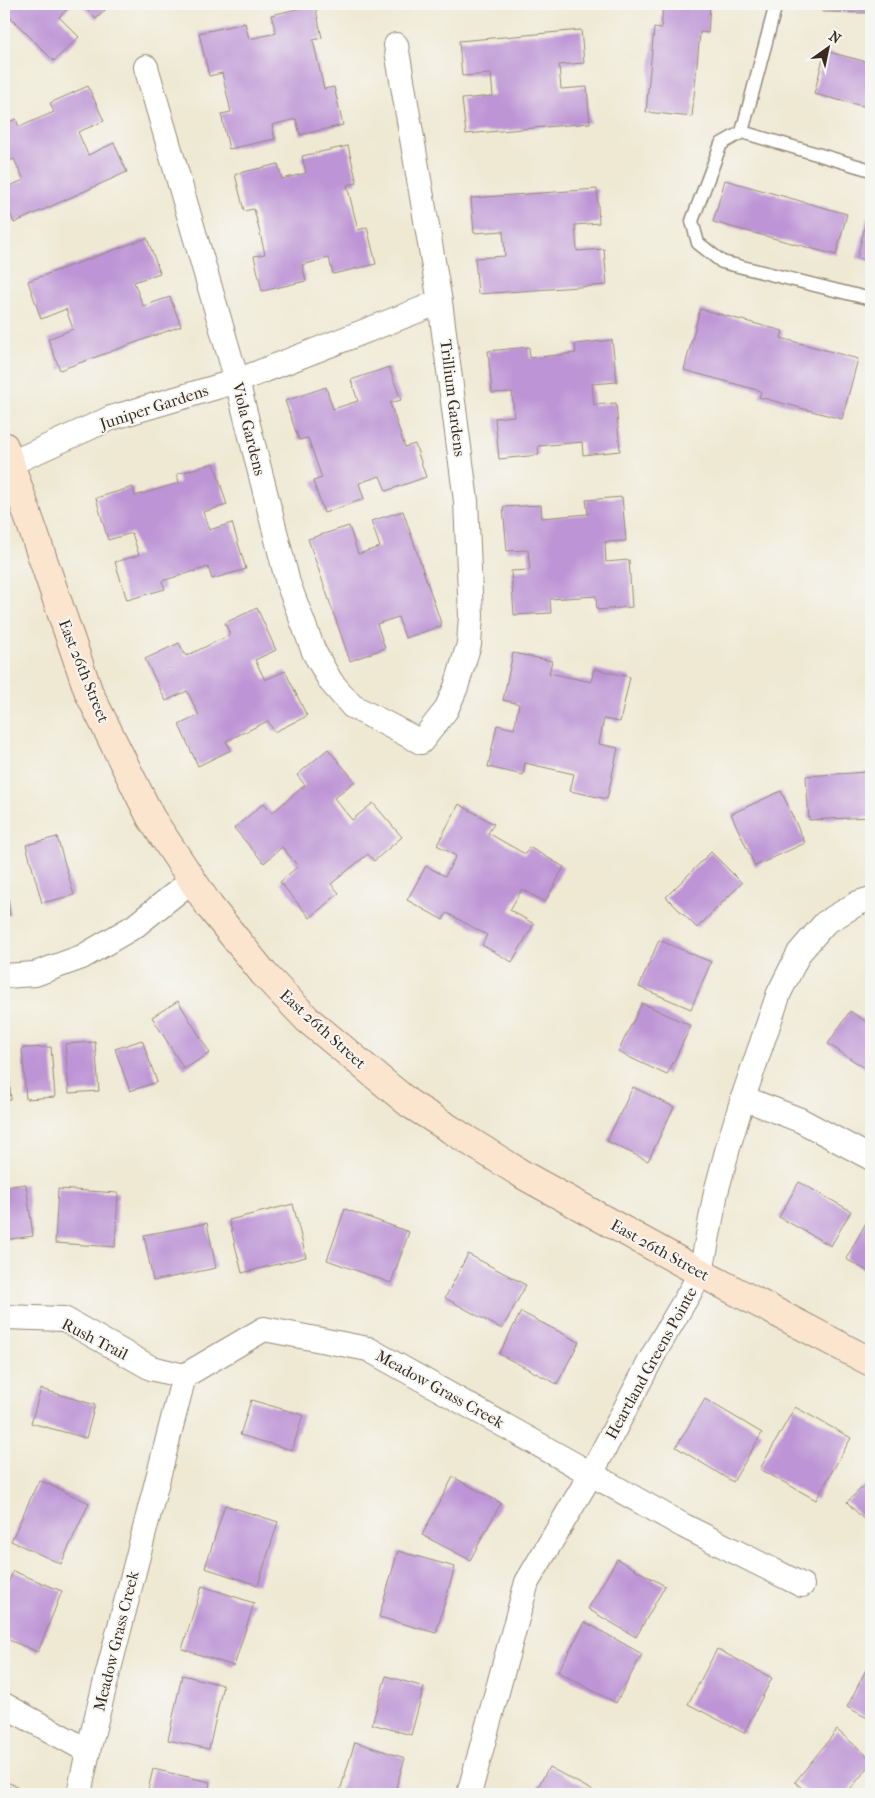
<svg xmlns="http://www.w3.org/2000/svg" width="875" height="1798" font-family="'IM FELL French Canon',serif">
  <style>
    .building { fill: #bd94d5 }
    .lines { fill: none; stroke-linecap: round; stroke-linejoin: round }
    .lane-casing { stroke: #958a78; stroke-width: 15 }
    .street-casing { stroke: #958a78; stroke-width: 26 }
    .secondary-casing { stroke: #958a78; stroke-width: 30 }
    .lane { stroke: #fff; stroke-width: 12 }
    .street { stroke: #fff; stroke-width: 24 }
    .secondary { stroke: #fbe5cf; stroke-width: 28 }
    .labels { text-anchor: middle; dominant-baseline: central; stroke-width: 4; stroke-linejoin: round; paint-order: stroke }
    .street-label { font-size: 16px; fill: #3b2a1e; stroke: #f6f6f2 }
  </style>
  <rect width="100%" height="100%" fill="#f6f6f2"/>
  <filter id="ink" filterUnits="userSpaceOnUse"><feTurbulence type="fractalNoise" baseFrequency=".02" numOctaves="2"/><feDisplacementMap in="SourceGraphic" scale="10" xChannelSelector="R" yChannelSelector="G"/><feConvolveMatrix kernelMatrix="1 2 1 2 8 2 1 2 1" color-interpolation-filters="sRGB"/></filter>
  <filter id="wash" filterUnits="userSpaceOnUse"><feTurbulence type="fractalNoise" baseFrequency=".0096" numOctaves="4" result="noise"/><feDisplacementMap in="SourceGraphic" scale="20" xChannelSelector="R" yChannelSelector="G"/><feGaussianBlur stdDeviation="1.12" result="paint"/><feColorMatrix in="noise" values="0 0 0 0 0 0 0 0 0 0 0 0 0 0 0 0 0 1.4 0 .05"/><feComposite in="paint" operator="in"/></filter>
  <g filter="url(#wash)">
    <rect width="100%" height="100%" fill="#efe9d3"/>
    <g id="blocks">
      <g class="building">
        <path d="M4,4h69l-14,13 20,20 -25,24 -50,-50z"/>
        <path d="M81,4h30l-15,15z"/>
        <path d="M663,4h47l-2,29 -8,-1 -8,85 -46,-5 8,-84 7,1z"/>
        <path d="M822,4h49v9l-49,-1z"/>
        <path d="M315,5l7,33 -9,2 11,49 10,-2 9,38 -43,10 -4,-16 -24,6 3,14 -46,10 -8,-35 10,-2 -9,-39 -13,3 -10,-43 46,-10 4,16 27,-6 -5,-18z"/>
        <path d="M581,30l3,33 -25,2 2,24 26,-2 3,36 -124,11 -4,-35 31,-3 -2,-22 -29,2 -3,-35z"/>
        <path d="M825,51l46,12v45l-57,-14z"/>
        <path d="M88,86l16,35 -26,11 10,23 26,-12 13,29 -113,51 -10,-24v-11l20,-8 -10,-21 -10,5v-40l12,-5 3,8 35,-15 -4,-9z"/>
        <path d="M348,146l9,37 -10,2 11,45 9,-3 9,37 -43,10 -4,-16 -27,7 4,16 -44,10 -8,-35 11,-2 -11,-45 -10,2 -9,-37 43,-10 4,15 24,-6 -4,-17z"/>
        <path d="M725,180l122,34 -11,41 -123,-33z"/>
        <path d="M597,189l2,34 -24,2 2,26 27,-2 3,36 -129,9 -3,-36 30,-2 -2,-25 -29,2 -3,-35z"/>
        <path d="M867,218l4,1v43l-14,-4z"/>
        <path d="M147,238l13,35 -26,9 9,24 27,-9 11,29 -121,44 -12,-31 25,-10 -7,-20 -25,10 -13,-38z"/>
        <path d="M700,309l83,22 -2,7 77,21 -16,60 -83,-22 2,-6 -77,-21z"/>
        <path d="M612,340l5,42 -25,2 2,21 22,-2 4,48 -37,4 -1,-13 -44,4 1,9 -40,4 -4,-41 19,-2 -2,-24 -20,1 -4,-42 41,-4 1,11 46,-5 -1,-9z"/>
        <path d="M389,367l12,33 -11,3 15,44 10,-3 11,33 -40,14 -6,-15 -21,7 5,16 -40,14 -11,-32 9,-3 -14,-40 -9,2 -14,-39 41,-14 7,22 25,-8 -7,-21z"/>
        <path d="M214,463l13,42 -24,7 6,18 23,-7 14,46 -34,10 -4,-12 -46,14 3,8 -38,11 -12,-38 24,-7 -7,-22 -24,7 -12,-42 37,-11 2,9 44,-13 -2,-9z"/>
        <path d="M622,497l4,44 -21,1 1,20 23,-2 3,47 -35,3 -1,-14 -46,3 1,14 -37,2 -3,-44 19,-1 -2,-20 -21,1 -4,-44 38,-2 1,13 46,-4 -2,-14z"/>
        <path d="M403,511l39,115 -37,12 -7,-21 -21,7 8,24 -35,13 -42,-122 41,-13 9,28 22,-7 -9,-26z"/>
        <path d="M257,608l19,42 -21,10 10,20 20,-9 22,45 -33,16 -6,-11 -42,20 5,9 -33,16 -19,-41 20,-10 -12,-24 -21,10 -21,-42 34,-16 7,13 44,-21 -5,-12z"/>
        <path d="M513,653l39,8 -3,12 42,9 3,-13 36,8 -10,45 -16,-3 -5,25 19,4 -11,51 -37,-8 4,-17 -49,-11 -2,12 -35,-8 9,-42 17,4 5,-25 -16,-4z"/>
        <path d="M328,749l27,32 -21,17 18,22 21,-17 29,34 -28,24 -6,-7 -37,30 8,9 -29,25 -30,-36 18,-16 -16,-19 -18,16 -30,-35 30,-25 8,10 33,-28 -8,-10z"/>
        <path d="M867,772l3,45 -61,3 -3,-44z"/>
        <path d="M781,791l24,52 -50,23 -24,-52z"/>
        <path d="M459,804l35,20 -6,9 37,21 4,-7 35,20 -19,35 -23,-13 -12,21 24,14 -22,38 -30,-17 5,-10 -40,-22 -4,7 -36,-20 19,-34 19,10 11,-20 -19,-11z"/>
        <path d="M57,837l17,58 -32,8 -16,-58z"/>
        <path d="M711,852l31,31 -45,45 -31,-31z"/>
        <path d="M4,863h1l5,52h-6z"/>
        <path d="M659,940l52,22 -20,47 -52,-22z"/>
        <path d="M178,1001l32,52 -26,16 -32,-52z"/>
        <path d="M642,1003l49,23 -24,49 -49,-23z"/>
        <path d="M850,1011l21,14v47l-43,-28z"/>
        <path d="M142,1040l15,42 -27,9 -15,-42z"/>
        <path d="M95,1042l4,49 -30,2 -4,-49z"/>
        <path d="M51,1047l4,50 -29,2 -4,-51z"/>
        <path d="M4,1051h3l4,49 -7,1z"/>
        <path d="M633,1087l41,20 -26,54 -41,-20z"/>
        <path d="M799,1182l52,29 -20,35 -52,-29z"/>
        <path d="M26,1184l7,52 -29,4v-53z"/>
        <path d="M58,1189l60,4 -3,54 -60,-4z"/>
        <path d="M293,1204l13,53 -64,16 -13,-53z"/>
        <path d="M345,1209l64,23 -18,51 -64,-23z"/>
        <path d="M868,1219l3,2v52l-25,-14z"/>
        <path d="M207,1223l9,45 -63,13 -9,-46z"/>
        <path d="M468,1254l58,31 -24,44 -57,-31z"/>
        <path d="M521,1312l58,30 -22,42 -58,-30z"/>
        <path d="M41,1389l54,16 -9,33 -55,-15z"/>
        <path d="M705,1399l57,34 -29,49 -57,-35z"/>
        <path d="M251,1400l52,15 -11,35 -52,-15z"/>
        <path d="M795,1407l56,31 -35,62 -56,-31z"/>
        <path d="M453,1477l48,26 -31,57 -48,-25z"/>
        <path d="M871,1479v48l-24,-25z"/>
        <path d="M39,1480l50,23 -28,61 -50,-23z"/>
        <path d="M225,1505l53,17 -20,63 -53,-17z"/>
        <path d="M398,1551l57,16 -19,66 -57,-16z"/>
        <path d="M617,1559l48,27 -29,51 -48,-28z"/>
        <path d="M13,1571l49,20 -24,61 -34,-14v-44z"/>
        <path d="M202,1586l52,17 -20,63 -52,-17z"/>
        <path d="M585,1622l57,32 -26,49 -58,-31z"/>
        <path d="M717,1649l55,29 -28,55 -56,-29z"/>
        <path d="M871,1660v60l-24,-13z"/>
        <path d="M182,1675l41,10 -14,64 -41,-9z"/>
        <path d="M386,1676l38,11 -13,48 -39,-11z"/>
        <path d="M837,1730l34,29v5l-25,30h-37l-14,-12z"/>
        <path d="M355,1742l50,16 -11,36h-55z"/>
        <path d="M549,1767l50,27h-65z"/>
        <path d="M153,1769l57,13 -2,12h-61z"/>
        <path d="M4,1781l13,5 -3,8h-10z"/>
      </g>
    </g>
  </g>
  <g filter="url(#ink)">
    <use href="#blocks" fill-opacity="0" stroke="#958a78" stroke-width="1"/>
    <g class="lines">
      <g class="lane-casing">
        <g id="lane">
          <path d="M776,4l-34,128 -21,12 -29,77 6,22 24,19 149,37"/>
          <path d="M742,132l129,38"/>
        </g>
      </g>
      <g class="street-casing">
        <g id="street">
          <path d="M146,67l91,314 51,202 26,69 17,30 21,24 69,36 25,-32 10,-23 13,-43 2,-28 -5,-115 -26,-199 -44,-257"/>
          <path d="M9,464l102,-46 126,-37 203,-79"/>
          <path d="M4,976l31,-2 47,-17 53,-31 56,-45"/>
          <path d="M743,1098l57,22 71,38"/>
          <path d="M4,1317l60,2 87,49 33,8"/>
          <path d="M4,1705l84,46"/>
          <path d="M79,1794l9,-43 96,-375 80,-47 104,20 316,177 118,59"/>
          <path d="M469,1794l58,-212 64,-108 66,-126 44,-75 15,-81 13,-48 14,-46 36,-105 20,-40 26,-30 33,-20 13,-4"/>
        </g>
      </g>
      <g class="secondary-casing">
        <path id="secondary" d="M4,446l85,247 62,125 59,89 54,67 44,46 102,84 115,72 176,97 170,89"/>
      </g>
      <use href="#lane" class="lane"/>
      <use href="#street" class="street"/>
      <use href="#secondary" class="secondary"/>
    </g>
  </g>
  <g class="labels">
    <g class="street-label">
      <text transform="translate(453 398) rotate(83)">Trillium Gardens</text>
      <text transform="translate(154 407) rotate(-18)">Juniper Gardens</text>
      <text transform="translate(249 429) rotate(76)">Viola Gardens</text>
      <text transform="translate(84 671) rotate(68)">East 26th Street</text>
      <text transform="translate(323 1029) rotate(42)">East 26th Street</text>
      <text transform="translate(660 1250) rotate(29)">East 26th Street</text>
      <text transform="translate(95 1339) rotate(27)">Rush Trail</text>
      <text transform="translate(651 1363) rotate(-61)">Heartland Greens Pointe</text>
      <text transform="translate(440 1389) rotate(29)">Meadow Grass Creek</text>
      <text transform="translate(116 1641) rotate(-76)">Meadow Grass Creek</text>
    </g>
  </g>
  <rect width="875" height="1798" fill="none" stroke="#f6f6f2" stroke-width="20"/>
  <g transform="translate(828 48) rotate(33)" stroke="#f6f6f2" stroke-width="4" paint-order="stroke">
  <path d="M0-4L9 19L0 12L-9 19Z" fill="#3b2a1e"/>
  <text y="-8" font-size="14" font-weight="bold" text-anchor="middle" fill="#3b2a1e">N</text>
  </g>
</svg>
